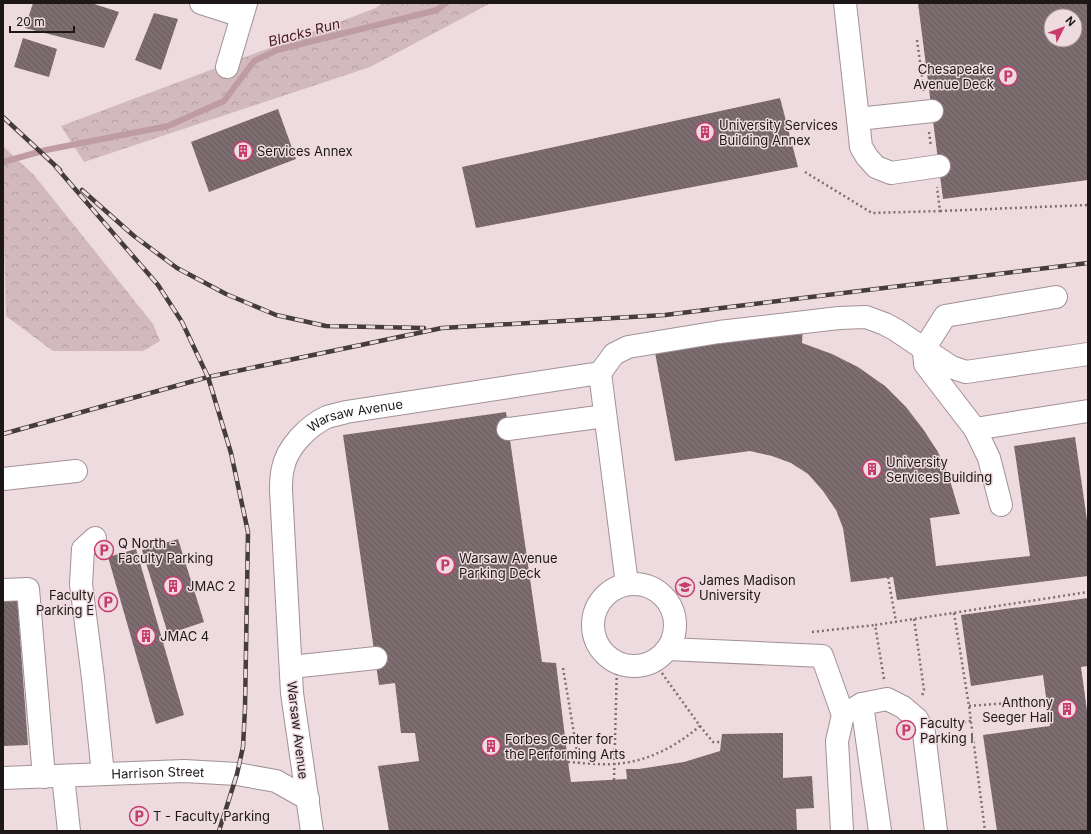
<svg xmlns="http://www.w3.org/2000/svg" width="1091" height="834" font-family="Inter,sans-serif">
  <style>
    .forest { fill: url(#forest-crowns) }
    .lines { fill: none; stroke-linecap: round; stroke-linejoin: round }
    .stream { stroke: #bf9ba3; stroke-width: 6 }
    .building { fill: url(#building-back-hatch); fill-rule: evenodd }
    .minor-casing { stroke: #a29195; stroke-width: 24 }
    .path { stroke: #7b6f72; stroke-width: 2.5; stroke-dasharray: 2 3; stroke-linecap: butt }
    .minor { stroke: #fff; stroke-width: 22 }
    .rail-casing { stroke: #443c3d; stroke-width: 4.5 }
    .rail { stroke: #eedbdf; stroke-width: 3; stroke-dasharray: 9; stroke-linecap: butt }
    .labels { text-anchor: middle; dominant-baseline: central; stroke-width: 3; stroke-linejoin: round; paint-order: stroke }
    .poi-label { font-size: 13px; fill: #1d1718; stroke: #eedbdf; text-anchor: start }
    .street-label { font-size: 13px; fill: #1d1718; stroke: #eedbdf }
    .water-label { font-size: 14px; font-style: italic; fill: #481928; stroke: #eedbdf }
  </style>
  <defs>
    <pattern id="forest-crowns" width="20" height="18" patternUnits="userSpaceOnUse"><rect width="20" height="18" fill="#d1b9be"/><path d="M2 6a3 3 0 1 1 6 0M12 15a3 3 0 1 1 6 0" fill="none" stroke="#b39ea3"/></pattern>
    <pattern id="building-back-hatch" width="6" height="6" patternUnits="userSpaceOnUse"><rect width="6" height="6" fill="#7d6d70"/><path d="M-1 5l2 2M0 0l6 6M5-1l2 2" fill="none" stroke="#66595b"/></pattern>
  </defs>
  <rect width="100%" height="100%" fill="#eedbdf"/>
  <g class="forest">
    <path d="M382,3h109l-121,64 -286,95 -23,-36 315,-118z"/>
    <path d="M3,146l31,29 119,149 7,17 -17,10h-90l-47,-35 -2,-72 -1,-1z"/>
  </g>
  <g class="lines">
    <path class="stream" d="M3,162l43,-12 122,-24 56,-25 30,-40 23,-11 160,-40 9,-7"/>
  </g>
  <g class="building">
    <path d="M33,3h58l28,9 -15,36 -79,-20z"/>
    <path d="M918,3h170v177l-145,19zM1051,16h24v24h-24z"/>
    <path d="M154,13l24,6 -17,51 -26,-10z"/>
    <path d="M23,38l34,11 -8,28 -35,-10z"/>
    <path d="M780,98l18,69 -322,61 -14,-61z"/>
    <path d="M278,109l18,50 -87,33 -18,-50z"/>
    <path d="M803,326l-1,17 30,11 26,13 27,19 21,21 17,22 15,23 11,25 11,37 -30,4 6,48 94,-10 -16,-110 61,-9 13,90v49l-191,24 -4,-23 -42,5 -8,-54 -7,-18 -13,-19 -15,-17 -17,-11 -19,-7 -22,-5 -75,10 -21,-114z"/>
    <path d="M506,412l36,250 14,1 12,99 3,20 56,-3 -1,-10h13l45,-7 36,-11 2,-17 61,-1v45l29,-2 2,32 -18,1 1,22h-408l-11,-65 41,-5 -4,-28h-14l-6,-50 -16,2 -36,-250z"/>
    <path d="M178,539l26,83 -36,12 -26,-84z"/>
    <path d="M136,549l48,166 -28,9 -48,-167z"/>
    <path d="M3,597h14l11,148 -25,1z"/>
    <path d="M1088,598v68l-7,1 7,51v113h-91l-14,-96 67,-9 -7,-51 -72,11 -10,-71z"/>
  </g>
  <g class="lines">
    <g class="minor-casing">
      <g id="minor">
        <path d="M201,3l41,13"/>
        <path d="M845,3l13,116 74,-8"/>
        <path d="M227,67l19,-64"/>
        <path d="M858,119l3,28 6,10 9,10 15,6 48,-7"/>
        <path d="M600,373l14,-19 14,-7 91,-15 120,-14 27,-1 19,7 11,6 55,37 15,5 122,-18"/>
        <path d="M508,429l97,-13"/>
        <path d="M975,429l113,-18"/>
        <path d="M3,479l73,-8"/>
        <path d="M1001,505l-12,-47 -14,-29 -50,-65 -1,-15 21,-33 111,-19"/>
        <path d="M95,538l-12,11 -2,35 12,94 10,96"/>
        <circle cx="634" cy="625" r="41"/>
        <path d="M3,590l25,-1 16,188"/>
        <path d="M668,649l154,7 21,59"/>
        <path d="M291,667l85,-9"/>
        <path d="M862,704l18,127"/>
        <path d="M63,776l6,55"/>
        <path id="s1" d="M3,778l181,-7 53,3 39,7 32,18"/>
        <path id="s2" d="M312,831l-20,-138 -11,-203c0,-7 0,-15 2,-22 4,-21 25,-42 44,-51 6,-2 13,-3 19,-5l254,-39 27,211"/>
        <path d="M842,831l-5,-90 6,-26 19,-11 25,-5 16,8 14,12 7,14 12,98"/>
      </g>
    </g>
    <g class="path">
      <path d="M917,40l7,51"/>
      <path d="M929,132l2,15"/>
      <path d="M805,172l67,41 68,-2 -3,-24"/>
      <path d="M940,211l148,-6"/>
      <path d="M888,577l8,45"/>
      <path d="M954,613l15,93 16,125"/>
      <path d="M914,619l10,71 -2,6"/>
      <path d="M812,632l63,-7"/>
      <path d="M563,668l16,95"/>
      <path d="M659,669l41,57 13,16h7"/>
      <path d="M884,679l-9,-54 213,-33"/>
      <path d="M969,706l78,-6"/>
      <path d="M944,725l27,-4"/>
      <path d="M568,762c15,1 31,3 46,2 33,-2 61,-17 86,-38"/>
      <path d="M614,780l3,-117"/>
    </g>
    <use href="#minor" class="minor"/>
    <g class="rail-casing">
      <g id="rail">
        <path d="M3,117l57,53"/>
        <path d="M56,167l102,118 24,37 26,55 23,76 17,79 -3,176 -2,39 -6,27 -18,57"/>
        <path d="M82,190l52,46 43,32 49,26 50,21 50,11 98,2"/>
        <path d="M3,434l205,-57 234,-49 223,-13 423,-52"/>
      </g>
    </g>
    <use href="#rail" class="rail"/>
  </g>
  <defs>
    <g id="parking-ring" transform="scale(1)"><circle r="9.5" fill="#eedbdf" stroke="#c73b6d" stroke-width="1.5"/><path d="M-3.5-5.5H1a3.5 3.5 0 0 1 0 7H-1V5.5H-3.5ZM-1-3.4V-.6H.8a1.4 1.4 0 0 0 0-2.8Z" fill="#c73b6d"/></g>
    <g id="building-ring" transform="scale(1)"><circle r="9.5" fill="#eedbdf" stroke="#c73b6d" stroke-width="1.5"/><path d="M-4-6H4V6H1V3H-1V6H-4ZM-2.5-4.3h1.7v1.8h-1.7ZM.8-4.3h1.7v1.8H.8ZM-2.5-1h1.7V.8h-1.7ZM.8-1h1.7V.8H.8Z" fill="#c73b6d"/></g>
    <g id="university-ring" transform="scale(1)"><circle r="9.5" fill="#eedbdf" stroke="#c73b6d" stroke-width="1.5"/><path d="M0-5L7-2L0 1L-7-2ZM-4 1L0 2.5L4 1V4Q0 6-4 4Z" fill="#c73b6d"/></g>
  </defs>
  <g fill-rule="evenodd">
    <use href="#parking-ring" x="1008" y="76"/>
    <use href="#building-ring" x="705" y="132"/>
    <use href="#building-ring" x="243" y="151"/>
    <use href="#building-ring" x="872" y="469"/>
    <use href="#parking-ring" x="104" y="550"/>
    <use href="#parking-ring" x="445" y="565"/>
    <use href="#building-ring" x="173" y="586"/>
    <use href="#university-ring" x="685" y="587"/>
    <use href="#parking-ring" x="108" y="602"/>
    <use href="#building-ring" x="146" y="636"/>
    <use href="#building-ring" x="1067" y="709"/>
    <use href="#parking-ring" x="906" y="730"/>
    <use href="#building-ring" x="491" y="746"/>
    <use href="#parking-ring" x="139" y="816"/>
  </g>
  <g class="labels">
    <g class="poi-label">
      <text x="994" y="69" text-anchor="end">Chesapeake<tspan x="994" dy="15">Avenue Deck</tspan></text>
      <text x="719" y="125">University Services<tspan x="719" dy="15">Building Annex</tspan></text>
      <text x="257" y="151">Services Annex</text>
      <text x="886" y="462">University<tspan x="886" dy="15">Services Building</tspan></text>
      <text x="118" y="543">Q North -<tspan x="118" dy="15">Faculty Parking</tspan></text>
      <text x="459" y="558">Warsaw Avenue<tspan x="459" dy="15">Parking Deck</tspan></text>
      <text x="699" y="580">James Madison<tspan x="699" dy="15">University</tspan></text>
      <text x="187" y="586">JMAC 2</text>
      <text x="94" y="595" text-anchor="end">Faculty<tspan x="94" dy="15">Parking E</tspan></text>
      <text x="160" y="636">JMAC 4</text>
      <text x="1053" y="702" text-anchor="end">Anthony<tspan x="1053" dy="15">Seeger Hall</tspan></text>
      <text x="920" y="723">Faculty<tspan x="920" dy="15">Parking I</tspan></text>
      <text x="505" y="739">Forbes Center for<tspan x="505" dy="15">the Performing Arts</tspan></text>
      <text x="153" y="816">T - Faculty Parking</text>
    </g>
    <g class="street-label">
      <text stroke="none"><textPath href="#s2" startOffset="462">Warsaw Avenue</textPath></text>
      <text transform="translate(298 730) rotate(83)">Warsaw Avenue</text>
      <text stroke="none"><textPath href="#s1" startOffset="155">Harrison Street</textPath></text>
    </g>
    <g class="water-label">
      <text transform="translate(304 32) rotate(-15)">Blacks Run</text>
    </g>
  </g>
  <rect width="1091" height="834" fill="none" stroke="#1d1718" stroke-width="8"/>
  <g transform="translate(1063 28) rotate(48)"><circle r="19" fill="#eedbdf" stroke="#9a8d8f"/>
  <path d="M0-3L7 15L0 10L-7 15Z" fill="#c73b6d"/>
  <text y="-6" font-size="11" font-weight="bold" text-anchor="middle" fill="#1d1718">N</text>
  </g>
  <path d="M10 26v6h64v-6" fill="none" stroke="#1d1718" stroke-width="2"/>
  <text x="16" y="26" font-size="12" fill="#1d1718" stroke="#eedbdf" stroke-width="3" paint-order="stroke">20 m</text>
</svg>
